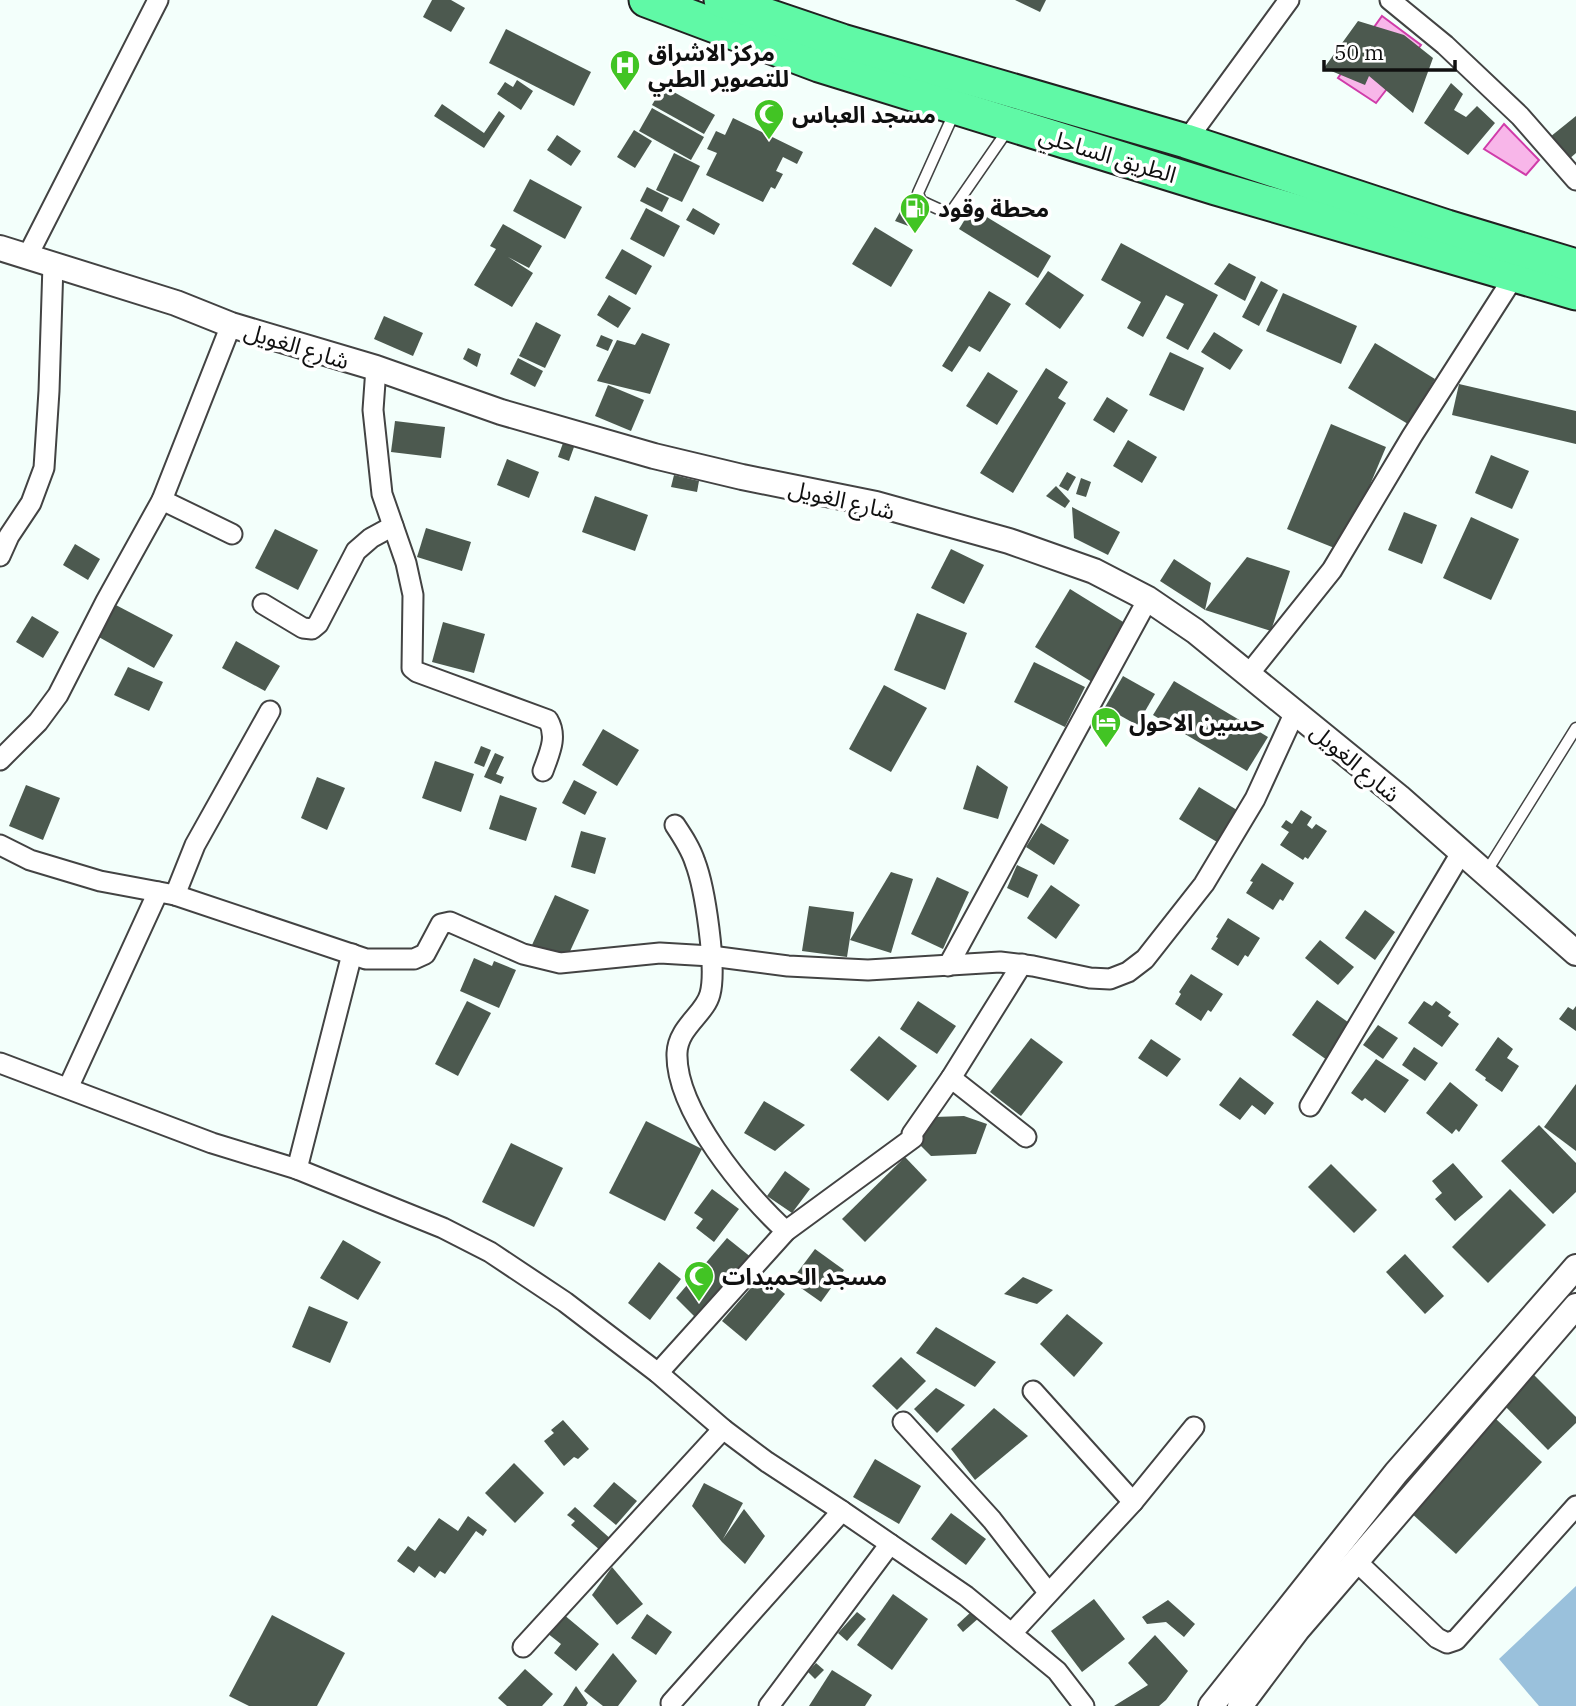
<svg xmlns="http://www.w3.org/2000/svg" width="1576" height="1706" font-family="'IBM Plex Serif','Noto Sans Arabic',serif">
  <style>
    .forest { fill: #9ac1dc }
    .water { fill: #f8b6e9; stroke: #d03caa; stroke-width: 2 }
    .building { fill: #4c594f }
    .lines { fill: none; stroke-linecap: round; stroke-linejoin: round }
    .service-casing { stroke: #434343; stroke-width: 13 }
    .minor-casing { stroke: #434343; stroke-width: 23 }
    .tertiary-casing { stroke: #434343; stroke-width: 28 }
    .trunk-casing { stroke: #212121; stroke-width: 37 }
    .service { stroke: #fff; stroke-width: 10 }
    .minor { stroke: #fff; stroke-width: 19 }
    .tertiary { stroke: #fff; stroke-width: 24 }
    .trunk { stroke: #60f9a6; stroke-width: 33 }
    .labels { text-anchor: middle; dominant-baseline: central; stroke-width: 7; stroke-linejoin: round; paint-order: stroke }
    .poi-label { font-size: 23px; font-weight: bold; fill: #101010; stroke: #fff; text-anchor: start }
    .street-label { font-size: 23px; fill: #101010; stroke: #fff }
  </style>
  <rect width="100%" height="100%" fill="#f3fffb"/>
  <path class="forest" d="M1576,1586v120h-37l-40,-47z"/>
  <g class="water">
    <path d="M1382,16l39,29 -45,58 -38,-25z"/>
    <path d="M1504,124l35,36 -13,15 -42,-26z"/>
  </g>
  <g class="building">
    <path d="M432,0h19l14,8 -14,24 -28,-15z"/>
    <path d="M1015,0h31l-6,12z"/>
    <path d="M1358,21l46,14 29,23 -20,55 -44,-37 -4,9 -41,-17z"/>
    <path d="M506,29l85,43 -17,34 -85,-43z"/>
    <path d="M517,80l16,11 -12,19 -24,-16 8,-12 8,5z"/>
    <path d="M1451,83l12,11 -9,16 12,7 11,-11 18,17 -27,32 -44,-32z"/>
    <path d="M663,86l52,29 -11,19 -52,-29z"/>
    <path d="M442,104l42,29 15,-22 6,5 -21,32 -50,-32z"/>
    <path d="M652,108l52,29 -13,23 -52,-29z"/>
    <path d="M1576,116v37l-8,7 -18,-23z"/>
    <path d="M733,118l70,34 -6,12 -14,-7 -7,14 7,3 -8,15 -4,-2 -8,15 -57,-27 11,-22 -10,-4 9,-18 9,4z"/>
    <path d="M634,130l18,11 -17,27 -18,-11z"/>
    <path d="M557,135l24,16 -10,15 -24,-16z"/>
    <path d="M674,153l26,13 -18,36 -26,-12z"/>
    <path d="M530,179l52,28 -17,32 -52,-28z"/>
    <path d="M647,187l22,11 -7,14 -22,-11z"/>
    <path d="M907,199l19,12 -7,19 -24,-9z"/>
    <path d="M646,208l34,18 -16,31 -34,-18z"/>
    <path d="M693,208l27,16 -6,11 -28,-15z"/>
    <path d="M972,208l79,48 -13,22 -79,-49z"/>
    <path d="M503,224l39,22 -13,22 -21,-11 25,16 -21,34 -38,-22 22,-36 -6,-3z"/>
    <path d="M875,227l38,23 -22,37 -39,-23z"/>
    <path d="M1121,243l97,52 -30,55 -22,-12 18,-34 -18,-9 -23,42 -16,-9 14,-26 -40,-22z"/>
    <path d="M622,249l30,17 -16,29 -31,-17z"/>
    <path d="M1229,263l27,14 -11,24 -31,-17z"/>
    <path d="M1048,271l36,24 -24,34 -35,-25z"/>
    <path d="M1261,281l17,9 -19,36 -17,-9z"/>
    <path d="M989,291l22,13 -31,48 -11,-6 -17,26 -10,-6z"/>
    <path d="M1283,293l74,33 -16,38 -75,-33z"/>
    <path d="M609,295l22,13 -13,20 -21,-13z"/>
    <path d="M384,316l39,17 -10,23 -39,-17z"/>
    <path d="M536,322l25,13 -16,33 -26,-12z"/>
    <path d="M1214,332l29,18 -13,20 -29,-18z"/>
    <path d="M642,333l28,11 -20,50 -53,-13 20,-41 18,5z"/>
    <path d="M601,335l12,5 -5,11 -12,-5z"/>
    <path d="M1375,343l60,36 -27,45 -60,-36z"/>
    <path d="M468,348l13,6 -4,13 -14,-8z"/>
    <path d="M1170,352l34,16 -20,43 -35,-16z"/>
    <path d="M518,358l25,13 -8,16 -25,-13z"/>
    <path d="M1046,368l22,14 -10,16 8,5 -53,90 -33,-20z"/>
    <path d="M988,372l30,19 -21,34 -31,-19z"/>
    <path d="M1459,384l117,27v33l-124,-29z"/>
    <path d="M608,385l36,15 -13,31 -36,-15z"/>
    <path d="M1107,397l21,13 -14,23 -21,-13z"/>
    <path d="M395,421l50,6 -4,31 -50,-6z"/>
    <path d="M1331,424l55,23 -44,104 -55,-22z"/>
    <path d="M1128,440l29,17 -15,26 -29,-17z"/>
    <path d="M563,443l11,4 -5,14 -11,-4z"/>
    <path d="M1491,455l38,16 -17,38 -37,-16z"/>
    <path d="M507,459l32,13 -10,26 -32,-13z"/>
    <path d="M1067,472l9,5 -8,14 -9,-5z"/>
    <path d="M674,475l25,6 -2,11 -26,-5z"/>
    <path d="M1081,478l10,4 -5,15 -10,-3z"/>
    <path d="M1056,486l14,15 -5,7 -19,-12z"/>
    <path d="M595,496l53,19 -13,36 -53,-19z"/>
    <path d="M1072,507l48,25 -12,23 -34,-17z"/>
    <path d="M1404,512l33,13 -15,39 -34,-14z"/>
    <path d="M1471,517l48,22 -28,61 -48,-22z"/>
    <path d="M426,528l45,14 -9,29 -45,-14z"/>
    <path d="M275,529l43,21 -20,40 -43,-22z"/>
    <path d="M75,544l25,15 -12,21 -25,-15z"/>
    <path d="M951,549l33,16 -20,39 -33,-16z"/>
    <path d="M1247,557l43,14 -19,60 -66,-21z"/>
    <path d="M1174,559l37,24 -6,27 -45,-29z"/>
    <path d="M1070,589l58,36 -36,57 -57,-35z"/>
    <path d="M112,603l61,32 -19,33 -57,-32z"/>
    <path d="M917,613l50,20 -22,57 -51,-20z"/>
    <path d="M32,616l27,16 -16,26 -27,-16z"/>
    <path d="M443,622l42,12 -11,39 -42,-11z"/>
    <path d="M236,641l44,25 -15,25 -43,-23z"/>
    <path d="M1034,662l51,25 -20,40 -51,-25z"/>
    <path d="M128,667l35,15 -14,29 -35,-16z"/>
    <path d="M1123,676l32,18 -18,31 -32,-18z"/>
    <path d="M1174,681l94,56 -21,34 -94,-56z"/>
    <path d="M884,685l43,23 -36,64 -42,-23z"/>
    <path d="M603,729l36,21 -22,36 -35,-21z"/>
    <path d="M481,746l10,4 -7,17 -10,-4z"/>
    <path d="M495,753l9,4 -8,17 8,3 -3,7 -17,-7z"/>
    <path d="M435,761l39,13 -13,38 -39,-14z"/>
    <path d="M977,765l31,22 -10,32 -35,-10z"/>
    <path d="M317,777l28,11 -18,42 -26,-12z"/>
    <path d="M574,780l23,12 -12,23 -23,-12z"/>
    <path d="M26,785l34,13 -17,42 -34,-14z"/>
    <path d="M1199,787l38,23 -20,32 -38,-23z"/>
    <path d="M500,795l37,13 -11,33 -37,-12z"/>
    <path d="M1301,810l11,7 -5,8 5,4 4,-5 11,7 -19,28 -3,-2 -2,3 -23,-15 9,-13 -8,-5 5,-7 6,4z"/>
    <path d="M1041,823l28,17 -15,25 -28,-18z"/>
    <path d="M581,831l25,7 -11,36 -24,-7z"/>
    <path d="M1262,863l32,20 -11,18 -3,-2 -7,11 -27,-17 7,-11 -3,-1z"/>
    <path d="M1017,865l21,10 -10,23 -21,-10z"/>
    <path d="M891,872l22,7 -22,74 -41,-13z"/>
    <path d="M937,877l32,15 -26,57 -32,-15z"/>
    <path d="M1051,885l29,20 -24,34 -29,-21z"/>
    <path d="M555,895l34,15 -23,50 -34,-15z"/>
    <path d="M809,906l45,6 -7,45 -45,-6z"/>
    <path d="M1365,910l30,22 -20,28 -30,-22z"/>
    <path d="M1228,918l32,20 -12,19 -3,-2 -7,11 -27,-17 7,-11 -2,-1z"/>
    <path d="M1320,940l34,27 -16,18 -33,-27z"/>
    <path d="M474,958l18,8 2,-5 22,9 -17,38 -39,-17z"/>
    <path d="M1191,974l32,20 -12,18 -3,-2 -7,11 -26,-17 6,-10 -2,-2z"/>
    <path d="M1317,1000l35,25 -25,35 -35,-25z"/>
    <path d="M467,1001l24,12 -33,63 -23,-12z"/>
    <path d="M918,1001l38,25 -19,28 -37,-25z"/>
    <path d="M1424,1001l8,5 4,-5 15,11 -3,4 11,8 -17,23 -34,-24z"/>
    <path d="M1576,1006v25l-17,-12 9,-12 5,3z"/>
    <path d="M1378,1025l20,13 -15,21 -20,-14z"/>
    <path d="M879,1036l38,30 -29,35 -38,-31z"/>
    <path d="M1498,1037l15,12 -6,9 12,8 -17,26 -17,-12 1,-2 -11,-8z"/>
    <path d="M1031,1038l32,24 -42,54 -31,-24z"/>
    <path d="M1151,1039l30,20 -14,18 -29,-19z"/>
    <path d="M1414,1047l24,16 -13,18 -23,-16z"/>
    <path d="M1376,1059l33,21 -24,33 -20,-15 -3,3 -11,-8z"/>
    <path d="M1240,1077l34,26 -9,12 -13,-10 -12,15 -21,-15z"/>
    <path d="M1450,1082l28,23 -19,27 -3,-3 -4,5 -26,-21z"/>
    <path d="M1576,1084v67l-32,-24z"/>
    <path d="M764,1101l41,24 -30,26 -31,-18z"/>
    <path d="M964,1116l23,8 -11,30 -45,2 -18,-18 21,-21z"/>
    <path d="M646,1121l56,28 -37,72 -56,-28z"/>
    <path d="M1539,1125l37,38v29l-23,22 -52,-53z"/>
    <path d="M511,1143l52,25 -29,59 -52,-25z"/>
    <path d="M905,1157l22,23 -62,62 -23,-23z"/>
    <path d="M1453,1163l30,34 -28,24 -20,-22 7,-6 -10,-12z"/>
    <path d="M1331,1164l46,46 -23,23 -46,-46z"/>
    <path d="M785,1171l25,18 -18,24 -25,-17z"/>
    <path d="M712,1189l27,20 -25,33 -18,-14 7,-9 -9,-6z"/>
    <path d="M1510,1189l36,36 -58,58 -36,-36z"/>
    <path d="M727,1238l25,20 -55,61 -21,-21z"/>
    <path d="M343,1240l38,22 -23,38 -38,-22z"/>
    <path d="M815,1249l29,21 -23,32 -30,-21z"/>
    <path d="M1405,1254l39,42 -19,18 -39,-42z"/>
    <path d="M659,1262l22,17 -31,41 -22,-17z"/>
    <path d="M762,1275l23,19 -39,47 -24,-20z"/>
    <path d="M1023,1277l30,13 -16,14 -33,-10z"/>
    <path d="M309,1306l39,16 -18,41 -38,-16z"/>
    <path d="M1067,1314l36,29 -29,34 -34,-33z"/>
    <path d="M936,1327l60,35 -21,25 -59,-34z"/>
    <path d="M901,1357l25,24 -29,29 -25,-24z"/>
    <path d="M1533,1374l43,43v6l-28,27 -45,-46z"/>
    <path d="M936,1388l29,17 -28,28 -23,-24z"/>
    <path d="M994,1408l34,28 -53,44 -24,-31z"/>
    <path d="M1496,1419l46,43 -86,92 -47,-43z"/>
    <path d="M563,1420l26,29 -11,10 -4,-2 -10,9 -20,-25 10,-8 -3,-3z"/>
    <path d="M875,1459l46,27 -22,38 -46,-27z"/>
    <path d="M514,1463l30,30 -29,30 -30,-30z"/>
    <path d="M614,1482l23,19 -21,24 -23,-19z"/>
    <path d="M704,1483l39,20 -20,36 21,-30 21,27 -20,28 -23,-22 -30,-36z"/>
    <path d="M575,1507l38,34 -12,10 -30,-26 4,-4 -8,-6z"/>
    <path d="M951,1513l35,26 -20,26 -35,-26z"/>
    <path d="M468,1516l19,14 -4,6 -7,-5 -31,43 -5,-3 -5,7 -16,-12 -5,7 -17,-12 11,-15 7,5 24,-33 19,13z"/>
    <path d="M612,1567l31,37 -26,21 -25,-30z"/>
    <path d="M893,1594l35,25 -36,51 -35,-25z"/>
    <path d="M1094,1599l31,40 -43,33 -31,-41z"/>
    <path d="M1168,1600l27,24 -11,13 -18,-15 -19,2 -5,-7z"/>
    <path d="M973,1610l7,7 -17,15 -6,-7z"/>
    <path d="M857,1612l9,7 -19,22 -9,-8z"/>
    <path d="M563,1614l36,30 -23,27 -22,-18 7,-9 -14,-11z"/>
    <path d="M647,1614l25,18 -16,23 -25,-17z"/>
    <path d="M272,1615l73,38 -28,53h-68l-20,-10z"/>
    <path d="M1155,1635l33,36 -22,29 -7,6h-45l34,-21 -20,-22z"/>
    <path d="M613,1653l24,28 -19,25h-15l-19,-15z"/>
    <path d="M816,1663l8,7 -9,9 -7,-7z"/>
    <path d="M525,1669l28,25 -11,12h-35l-9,-8z"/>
    <path d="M832,1670l40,25 -7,11h-56z"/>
    <path d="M576,1686l12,17 -2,3h-23z"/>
  </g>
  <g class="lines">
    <g class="service-casing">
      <g id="service">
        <path d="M955,111l-37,82 3,8 24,11h6l56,-81"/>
        <path d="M1485,874l91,-146"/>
      </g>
    </g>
    <g class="minor-casing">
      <g id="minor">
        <path d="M1390,0l55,45 75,71 56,64"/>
        <path d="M1186,141l103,-141"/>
        <path d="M27,257l131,-257"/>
        <path d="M376,368l-3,42 9,84 24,69 7,32 -1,73 5,4 131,48c10,17 1,34 -5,51"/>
        <path d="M162,500l70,34"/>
        <path d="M0,556l9,-20 22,-33 13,-35 5,-77 4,-127"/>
        <path d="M263,604l40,24 9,1 6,-5 38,-73 15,-13 22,-12"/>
        <path d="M1248,675l84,-105 80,-134 103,-161"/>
        <path d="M0,760l38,-38 20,-27 48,-94 56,-101 69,-175"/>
        <path d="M675,825c8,12 16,24 20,37 10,26 22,106 15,132 -5,20 -32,33 -33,59 -2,57 69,142 109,178"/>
        <path d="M0,845l30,15 70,21 75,14 191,64h48l11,-5 16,-30 9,-2 73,32 37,9 100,-10 51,3 77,10 80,4 132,-8 33,4 57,12 20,1 18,-7 17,-13 59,-75 51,-85 40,-87"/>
        <path d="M175,895l20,-50 75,-134"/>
        <path d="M948,966l200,-367"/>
        <path d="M0,1063l212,80 85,26 146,59 47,24 75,50 93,71 65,56 44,33 75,49 124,85 91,75 27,35"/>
        <path d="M951,1078l75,59"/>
        <path d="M68,1088l90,-196"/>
        <path d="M1310,1106l151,-253"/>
        <path d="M297,1169l55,-215"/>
        <path d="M658,1373l128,-142 127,-93 -1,-4 39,-56 71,-114"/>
        <path d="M1033,1391l100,111"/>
        <path d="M903,1422l89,98 56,72"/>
        <path d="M1357,1562l80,76 10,5 9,-3 120,-134"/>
        <path d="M1012,1633l121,-131 61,-75"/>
        <path d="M523,1647l200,-218"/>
        <path d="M671,1703l171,-192"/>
        <path d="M769,1706l121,-162"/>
      </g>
    </g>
    <g class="tertiary-casing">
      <g id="tertiary">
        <path d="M0,248l176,55 55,22 145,43 125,44 153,44 88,21 134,27 133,37 85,30 54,28 47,32 204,166 177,156"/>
        <path d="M1211,1706l185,-233 180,-206"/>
        <path d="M1240,1706l57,-76 279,-324"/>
      </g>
    </g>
    <g class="trunk-casing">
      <g id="trunk">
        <path d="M646,0l173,65 397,123 360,105"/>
        <path d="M721,0l121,41 344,100 261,86 129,39"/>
      </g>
    </g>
    <use href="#service" class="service"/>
    <use href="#minor" class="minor"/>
    <use href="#tertiary" class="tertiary"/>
    <use href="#trunk" class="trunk"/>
  </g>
  <defs>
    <g id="hospital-pin" transform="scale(1.575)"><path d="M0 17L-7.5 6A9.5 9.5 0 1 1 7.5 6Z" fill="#42c424" stroke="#fff"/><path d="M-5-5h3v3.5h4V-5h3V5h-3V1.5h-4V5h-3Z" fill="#fff"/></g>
    <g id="mosque-pin" transform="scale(1.575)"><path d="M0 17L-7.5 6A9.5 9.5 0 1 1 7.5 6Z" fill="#42c424" stroke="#fff"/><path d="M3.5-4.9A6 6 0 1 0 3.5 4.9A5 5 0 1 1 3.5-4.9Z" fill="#fff"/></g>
    <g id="fuel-pin" transform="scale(1.575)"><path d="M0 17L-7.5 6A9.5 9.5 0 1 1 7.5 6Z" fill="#42c424" stroke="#fff"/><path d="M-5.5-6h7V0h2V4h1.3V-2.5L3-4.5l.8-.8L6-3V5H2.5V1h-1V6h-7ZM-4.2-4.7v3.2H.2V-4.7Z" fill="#fff"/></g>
    <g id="hotel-pin" transform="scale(1.575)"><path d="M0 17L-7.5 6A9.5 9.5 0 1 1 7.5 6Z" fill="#42c424" stroke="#fff"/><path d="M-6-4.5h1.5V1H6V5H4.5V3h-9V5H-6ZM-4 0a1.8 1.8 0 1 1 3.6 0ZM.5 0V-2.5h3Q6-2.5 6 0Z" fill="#fff"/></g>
  </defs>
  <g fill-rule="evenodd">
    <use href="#hospital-pin" x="625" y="65"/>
    <use href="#mosque-pin" x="769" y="114"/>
    <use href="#fuel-pin" x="915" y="208"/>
    <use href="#hotel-pin" x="1106" y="722"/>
    <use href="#mosque-pin" x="699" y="1276"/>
  </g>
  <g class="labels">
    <g class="poi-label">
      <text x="648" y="52">مركز الاشراق<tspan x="648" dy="26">للتصوير الطبي</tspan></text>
      <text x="792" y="114">مسجد العباس</text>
      <text x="938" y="208">محطة وقود</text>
      <text x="1129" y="722">حسين الاحول</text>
      <text x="722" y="1276">مسجد الحميدات</text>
    </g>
    <g class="street-label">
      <text transform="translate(1108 154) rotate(17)">الطريق الساحلي</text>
      <text transform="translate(297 345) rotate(17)">شارع الغويل</text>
      <text transform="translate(842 499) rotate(13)">شارع الغويل</text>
      <text transform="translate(1356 762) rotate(40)">شارع الغويل</text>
    </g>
  </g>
  <path d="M1324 60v10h131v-10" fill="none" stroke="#101010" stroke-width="3.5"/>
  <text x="1334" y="60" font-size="21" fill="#101010" stroke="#ffffff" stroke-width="5" paint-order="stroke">50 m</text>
</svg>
